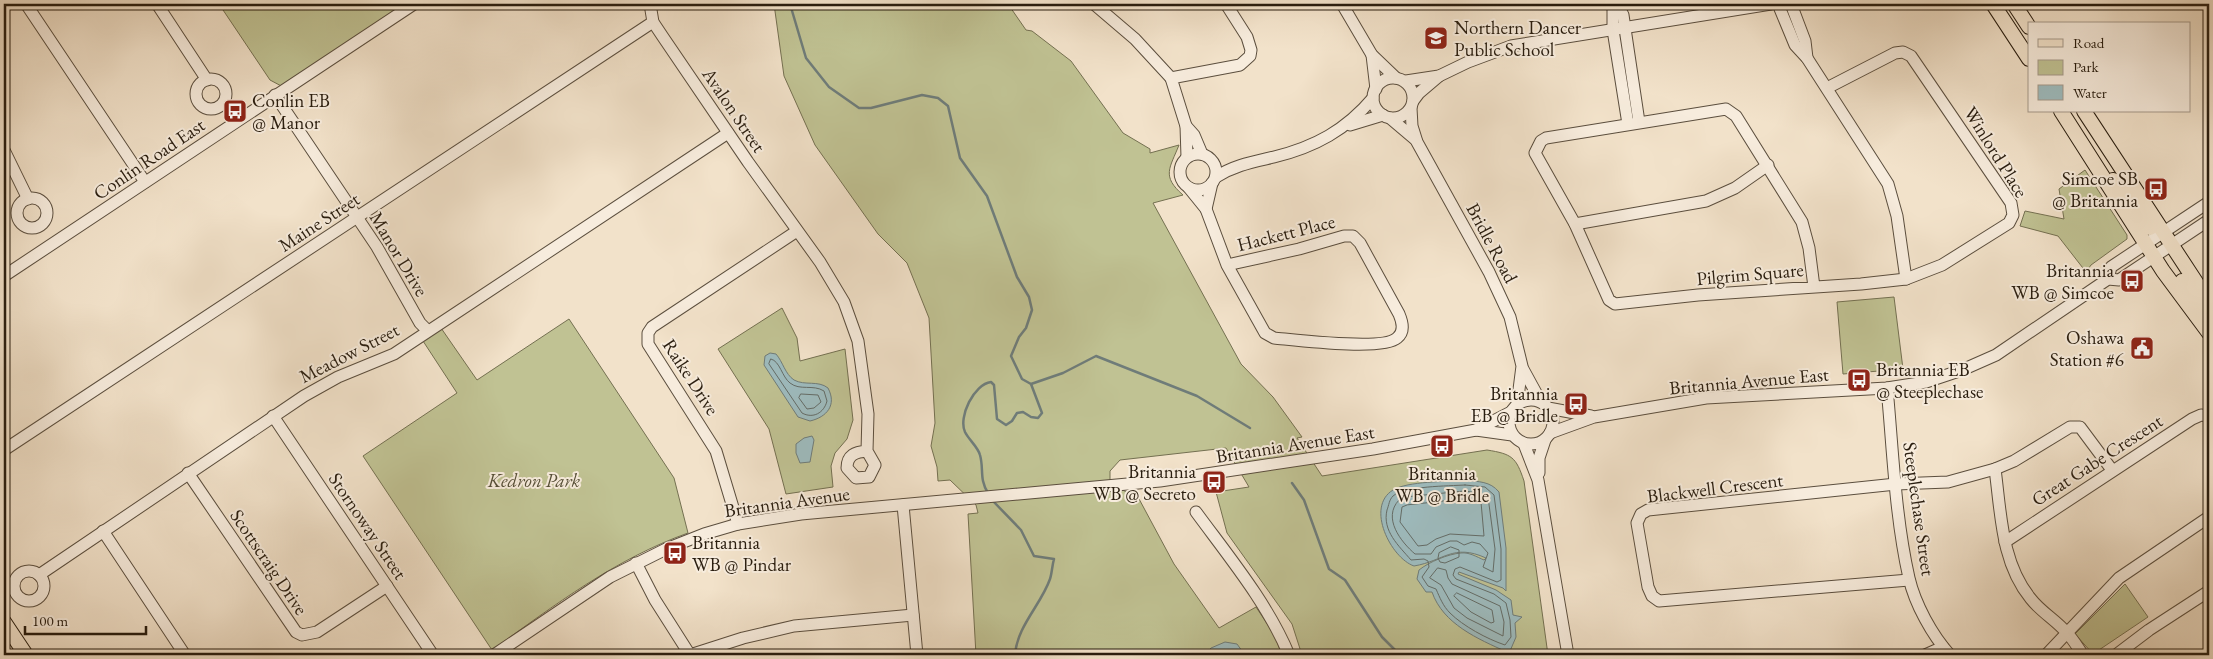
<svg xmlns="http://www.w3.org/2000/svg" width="2213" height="659" font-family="'EB Garamond',serif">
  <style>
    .green { fill: #c0c293; stroke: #747051 }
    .water { fill: #9ebcbf; stroke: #6f7c79 }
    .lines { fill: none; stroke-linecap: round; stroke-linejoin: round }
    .shore { stroke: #646c67; stroke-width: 1 }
    .stream { stroke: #6f7c79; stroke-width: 2.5 }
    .minor-casing { stroke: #5b4e3e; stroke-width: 13 }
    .major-casing { stroke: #291d0f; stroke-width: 16 }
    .minor { stroke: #f7ecdd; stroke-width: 11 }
    .major { stroke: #f2e2ca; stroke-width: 14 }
    .labels { text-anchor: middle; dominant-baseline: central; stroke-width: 4; stroke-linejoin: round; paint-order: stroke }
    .poi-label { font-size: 19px; fill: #291d0f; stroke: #f7ecdd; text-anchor: end }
    .street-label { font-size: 19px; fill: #291d0f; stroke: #f7ecdd }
    .park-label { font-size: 19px; font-style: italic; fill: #564f37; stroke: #f7ecdd }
  </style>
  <rect width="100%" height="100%" fill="#f2e2ca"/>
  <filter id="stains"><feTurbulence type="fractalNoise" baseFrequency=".004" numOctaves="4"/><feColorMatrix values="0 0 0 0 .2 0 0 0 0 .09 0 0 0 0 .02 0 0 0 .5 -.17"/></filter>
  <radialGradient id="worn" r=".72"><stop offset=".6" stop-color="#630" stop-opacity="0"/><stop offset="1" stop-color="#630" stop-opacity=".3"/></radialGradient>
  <g class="green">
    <path d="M219,4h193l-127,84 -15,-8z"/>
    <path d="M774,4h234l18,26 6,1 39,30 52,72 27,16v4l29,-8c-9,23 -18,31 4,50l-30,8 88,161 32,33 29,40 -5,1 25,38 165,-26c25,4 29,7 37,31l24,174h-212l-3,-2 -31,2 -10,-31 -65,-91 -11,-41 33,-5 -23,-39 -106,12 -10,11v11l21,13 1,5 6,-3 36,67 45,64 37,-21 18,27 8,21h-306l-8,-141 10,-1 -2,-8 -26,-25 -12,1 -1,-14 -6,-21 4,-23 -6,-105 -22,-55 -29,-29 -63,-89 -31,-69z"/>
    <path d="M2085,170l42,65v4l-36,26 -5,7 -28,-36 -38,-10 5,-15 39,8 -5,-30z"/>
    <path d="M1894,297l9,72 -60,5 -6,-72z"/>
    <path d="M782,308l15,30 3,23 45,-12 8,71 -6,19 -12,14 -4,13 2,21 -47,7 -17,-65 -51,-80z"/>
    <path d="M569,319l105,159 14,55c-73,26 -133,72 -196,117l-129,-194 94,-63 -34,-52 18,-13 36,52z"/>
    <path d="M2125,584l23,33 -55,37 -18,-20z"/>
  </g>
  <g class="water">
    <path d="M770,353l6,1c7,8 9,20 18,26 11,6 24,0 34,8 9,17 -1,29 -18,33l-12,-4 -34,-52 1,-9z"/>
    <path d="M812,436l2,4 -4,22 -10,1 -4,-10v-9l8,-6z"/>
    <path d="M1465,480c14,2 25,1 34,12l7,56v43l-3,-3 -44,-16 -1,2 38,16 15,10 2,15 9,2 -7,6 1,14 -6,14 -3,1c-29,-13 -64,-28 -75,-60h-6l-9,-13 2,-9c10,-8 29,-16 42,-17 8,-1 16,4 23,7l2,-2c-33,-15 -42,3 -72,8 -23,-8 -49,-59 -21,-76 15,-9 53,-8 72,-10z"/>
    <path d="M1225,642l12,2 8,11h-41l7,-7z"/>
  </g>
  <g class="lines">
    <g class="shore">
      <path d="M771,359c9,2 11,18 19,24 10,8 23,1 34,8l3,10c-3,12 -14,18 -25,12l-33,-49z"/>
      <path d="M801,394l17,1 3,7 -7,6 -7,1 -8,-11z"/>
      <path d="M1465,485l20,2 9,8 7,54v31l-4,2 -37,-15 -5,2 -2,6 3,4 38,15 12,9 4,17 1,17 -6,8c-18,-6 -42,-19 -55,-32 -7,-7 -10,-15 -14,-24l-8,-3 -6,-9 7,-10 -1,-6 -4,-2 -13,1c-12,-14 -29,-29 -24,-50 2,-5 2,-10 6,-14 11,-10 56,-10 72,-11z"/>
      <path d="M1465,491l18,3 5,3 7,52 -2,23 -10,-5 5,-14 -8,-9 -8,-2 -8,3 -7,-4h-7l-14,6 -5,7h-16c-14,-12 -33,-36 -16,-54l7,-3z"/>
      <path d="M1464,499l17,3 3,34 -34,-2 -14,5 -9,6 -9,1 -18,-24 2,-15 5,-2z"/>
      <path d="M1451,547l8,3v7l-14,6 -5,-1 -2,-4 1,-5z"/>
      <path d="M1438,568l8,2 2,8 4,6 48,22 4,16 -1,14 -36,-18 -13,-10 -13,-23 -11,-7z"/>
      <path d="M1457,593l35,17 2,12 -3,1 -20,-11 -17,-16z"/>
    </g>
    <g class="stream">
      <path d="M790,4l16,54 23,29 30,21h12l51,-13 16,3 10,8 12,52 27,38 30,81 12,20 3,13 -6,18 -7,9 -8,19 11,23 9,5 11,29 -4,5 -7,-1 -8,-5 -6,1 -5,8 -6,4 -9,-6 -3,-34 -3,-3c-17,2 -33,35 -26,50 4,8 13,15 15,23 4,14 -1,24 8,38"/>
      <path d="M1031,384l32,-11 33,-17 101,40 53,32"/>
      <path d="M1292,483l12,17 25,69 16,11 37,57 18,18"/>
      <path d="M992,500l29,30 13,26 20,3c-2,7 -2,14 -4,20 -9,26 -33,47 -35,76"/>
      <path d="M4,649l4,6"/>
    </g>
    <g class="minor-casing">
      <g id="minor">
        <path d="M26,4l119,178"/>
        <path d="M157,4l50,76"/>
        <path d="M650,4l3,18 10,15 85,125 72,100 24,40 14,39 10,73 -1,37 8,14 -6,12 -13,1 -9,-10c0,-13 8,-16 20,-17"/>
        <path d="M1094,4l41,35 36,39"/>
        <path d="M1342,4l30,51 24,23"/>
        <path d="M1613,4v26l15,94"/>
        <path d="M1617,4l6,11 16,107"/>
        <path d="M1778,4l17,41 12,13 81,126 9,32 9,63"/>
        <path d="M1791,4l14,37 2,17"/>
        <path d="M1372,55l4,34"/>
        <circle cx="1393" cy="98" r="20"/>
        <circle cx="211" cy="94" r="15"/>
        <path d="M1406,81l33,-5 29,-14 43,-16 260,-42"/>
        <path d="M275,95l102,152 43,76 7,7"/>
        <path d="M1413,101l6,-8 20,-17"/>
        <path d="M1411,108l1,18 5,16 72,130 21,45 12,49 -5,39"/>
        <path d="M1390,118l26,22"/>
        <path d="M1350,125l33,-10"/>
        <path d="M1186,126l8,9 8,19"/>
        <path d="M4,150l24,49"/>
        <circle cx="1198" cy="172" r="18"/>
        <path d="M1187,157l-1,-31 -15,-48 69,-13 10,-9 1,-6 -4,-13 -21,-33"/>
        <path d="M1216,177c19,-12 37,-15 58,-20 41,-10 72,-27 99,-59"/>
        <path d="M1189,188l17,21 21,56 38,68 9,5c22,2 109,13 123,0 8,-6 5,-17 2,-24l-39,-71 -7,-7h-9l-45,13 -72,16"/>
        <circle cx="32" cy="213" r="15"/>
        <path d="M1206,209l6,-26"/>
        <path d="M1575,224l131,-23 29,-13 33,-23"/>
        <path d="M4,276l410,-272"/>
        <path d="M2108,279l3,-12 98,-65"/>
        <path d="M1814,287l-5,-39 -7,-26 -66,-106 -10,-7 -180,29 -5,3 -6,12 40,71 34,76 6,4 83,-9 163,-11 45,-5 36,-14 67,-42 4,-8 -2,-12 -100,-147 -8,-4 -8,1 -68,35"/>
        <path d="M1523,369l18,33"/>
        <path d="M1887,388c6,63 8,128 22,190 6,26 23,57 41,77"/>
        <circle cx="1531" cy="422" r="22"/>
        <path d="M1548,408l43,8"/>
        <path d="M273,416l160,239"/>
        <path d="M1476,430l35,-18"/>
        <path d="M1550,433l44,-16 112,-19 181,-10 39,-6 36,-12 34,-15 112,-76 11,1 90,-60"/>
        <path d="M1524,444l14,36 30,175"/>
        <path d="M4,450l649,-428"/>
        <path d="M1995,469c6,44 6,94 36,130 10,13 25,21 36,34 6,6 11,15 16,22"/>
        <path d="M188,473l108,159 6,3 15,-3 70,-46"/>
        <path d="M1539,473v-15l6,-18"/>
        <path d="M903,505l14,150"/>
        <path d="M1196,512c33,45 72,92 93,143"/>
        <path d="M738,524l-22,-73 -68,-107v-11l4,-6 145,-96"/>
        <path d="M103,531l82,124"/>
        <path d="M2005,542l187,-123 9,-4 8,1"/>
        <path d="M636,563l19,37 35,55"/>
        <circle cx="29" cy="586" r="15"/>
        <path d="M39,575l265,-179 34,-19 56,-23 334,-221"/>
        <path d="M1909,580l-250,21 -7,-5 -4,-9 -11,-64 4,-9 7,-4 248,-26 52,-2 47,-13 19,-8 56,-34h10l32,43"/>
        <path d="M494,655l116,-78 56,-28 38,-15 34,-10 63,-10 359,-33 213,-32 103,-19 36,5"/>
        <path d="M690,655l53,-17 51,-12 119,-11"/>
        <path d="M1925,655l18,-8"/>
        <path d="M2046,655l73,-77 90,-61"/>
        <path d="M2116,655l33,-25 60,-39"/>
      </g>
    </g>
    <g class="major-casing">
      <g id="major">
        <path d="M1993,4l36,55"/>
        <path d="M2014,4l15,23"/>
        <path d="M2061,111l102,160 46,62"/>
        <path d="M2084,111l125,191"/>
        <path d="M2113,180l37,48"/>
        <path d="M2182,281l27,35"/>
        <path d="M4,622l22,33"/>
      </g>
    </g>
    <use href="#minor" class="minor"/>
    <use href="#major" class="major"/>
  </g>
  <defs>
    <g id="school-square" transform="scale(1.25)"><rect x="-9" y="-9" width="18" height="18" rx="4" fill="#8f2418" stroke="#f7ecdd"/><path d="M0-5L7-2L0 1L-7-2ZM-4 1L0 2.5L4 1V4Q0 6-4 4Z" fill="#fff"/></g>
    <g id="bus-square" transform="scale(1.25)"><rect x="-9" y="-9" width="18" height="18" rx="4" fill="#8f2418" stroke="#f7ecdd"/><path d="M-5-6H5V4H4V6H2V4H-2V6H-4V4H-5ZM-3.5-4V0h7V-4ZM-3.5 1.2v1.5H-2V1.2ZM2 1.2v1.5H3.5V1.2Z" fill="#fff"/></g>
    <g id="civic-square" transform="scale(1.25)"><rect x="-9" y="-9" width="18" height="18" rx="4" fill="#8f2418" stroke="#f7ecdd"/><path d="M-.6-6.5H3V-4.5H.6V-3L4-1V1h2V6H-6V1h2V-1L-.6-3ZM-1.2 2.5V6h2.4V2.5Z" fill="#fff"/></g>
  </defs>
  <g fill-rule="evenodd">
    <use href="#school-square" x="1436" y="38"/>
    <use href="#bus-square" x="235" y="111"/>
    <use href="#bus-square" x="2156" y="189"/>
    <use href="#bus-square" x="2132" y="281"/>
    <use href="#civic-square" x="2142" y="348"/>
    <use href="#bus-square" x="1859" y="380"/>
    <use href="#bus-square" x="1576" y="404"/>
    <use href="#bus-square" x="1442" y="446"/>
    <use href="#bus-square" x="1214" y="482"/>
    <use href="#bus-square" x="675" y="553"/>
  </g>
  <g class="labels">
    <g class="poi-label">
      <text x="1454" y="27" text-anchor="start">Northern Dancer<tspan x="1454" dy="22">Public School</tspan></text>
      <text x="252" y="100" text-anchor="start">Conlin EB<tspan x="252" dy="22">@ Manor</tspan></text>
      <text x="2138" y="178">Simcoe SB<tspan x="2138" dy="22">@ Britannia</tspan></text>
      <text x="2114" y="270">Britannia<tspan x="2114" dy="22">WB @ Simcoe</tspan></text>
      <text x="2124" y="337">Oshawa<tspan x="2124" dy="22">Station #6</tspan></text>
      <text x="1876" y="369" text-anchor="start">Britannia EB<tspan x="1876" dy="22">@ Steeplechase</tspan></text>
      <text x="1558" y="393">Britannia<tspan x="1558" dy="22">EB @ Bridle</tspan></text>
      <text x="1196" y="471">Britannia<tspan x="1196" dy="22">WB @ Secreto</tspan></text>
      <text x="1442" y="473" text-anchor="middle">Britannia<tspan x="1442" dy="22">WB @ Bridle</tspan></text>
      <text x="692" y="542" text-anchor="start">Britannia<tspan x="692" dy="22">WB @ Pindar</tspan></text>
    </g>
    <g class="street-label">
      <text transform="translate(734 110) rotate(56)">Avalon Street</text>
      <text transform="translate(1996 152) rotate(58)">Winlord Place</text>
      <text transform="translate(149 159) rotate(-34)">Conlin Road East</text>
      <text transform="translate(319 222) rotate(-33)">Maine Street</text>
      <text transform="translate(1286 233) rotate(-14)">Hackett Place</text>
      <text transform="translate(1492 243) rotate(62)">Bridle Road</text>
      <text transform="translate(399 254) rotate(59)">Manor Drive</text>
      <text transform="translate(1750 274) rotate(-5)">Pilgrim Square</text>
      <text transform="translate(349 353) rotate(-27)">Meadow Street</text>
      <text transform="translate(691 377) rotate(57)">Raike Drive</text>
      <text transform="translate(1749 381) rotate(-5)">Britannia Avenue East</text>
      <text transform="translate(1295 444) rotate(-9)">Britannia Avenue East</text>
      <text transform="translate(2097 460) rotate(-33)">Great Gabe Crescent</text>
      <text transform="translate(1715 488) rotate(-7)">Blackwell Crescent</text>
      <text transform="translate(787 502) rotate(-8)">Britannia Avenue</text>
      <text transform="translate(1919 509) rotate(82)">Steeplechase Street</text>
      <text transform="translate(368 526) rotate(56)">Stornoway Street</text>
      <text transform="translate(269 562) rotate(56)">Scottscraig Drive</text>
    </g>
    <g class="park-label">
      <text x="534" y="480">Kedron Park</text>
    </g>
  </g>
  <rect width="2213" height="659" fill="none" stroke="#f2e2ca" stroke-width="20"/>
  <rect x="5" y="5" width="2203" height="649" fill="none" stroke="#291d0f" stroke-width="2.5"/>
  <rect x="10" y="10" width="2193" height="639" fill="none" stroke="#291d0f"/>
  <rect x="2028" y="22" width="162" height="90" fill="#f7ecdd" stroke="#a5998b"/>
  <rect x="2038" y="39" width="25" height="8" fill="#f2e2ca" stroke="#a5998b"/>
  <text x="2073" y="48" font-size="15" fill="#291d0f">Road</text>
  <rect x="2038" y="60" width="25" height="15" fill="#c0c293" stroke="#a5998b"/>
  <text x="2073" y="72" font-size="15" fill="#291d0f">Park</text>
  <rect x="2038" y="85" width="25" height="15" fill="#9ebcbf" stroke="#a5998b"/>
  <text x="2073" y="98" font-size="15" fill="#291d0f">Water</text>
  <path d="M25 626v8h121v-8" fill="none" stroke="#291d0f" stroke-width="2.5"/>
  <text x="32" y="626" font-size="15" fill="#291d0f" stroke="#f7ecdd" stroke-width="4" paint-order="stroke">100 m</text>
  <rect width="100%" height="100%" filter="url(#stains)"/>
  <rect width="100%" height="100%" fill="url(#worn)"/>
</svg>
